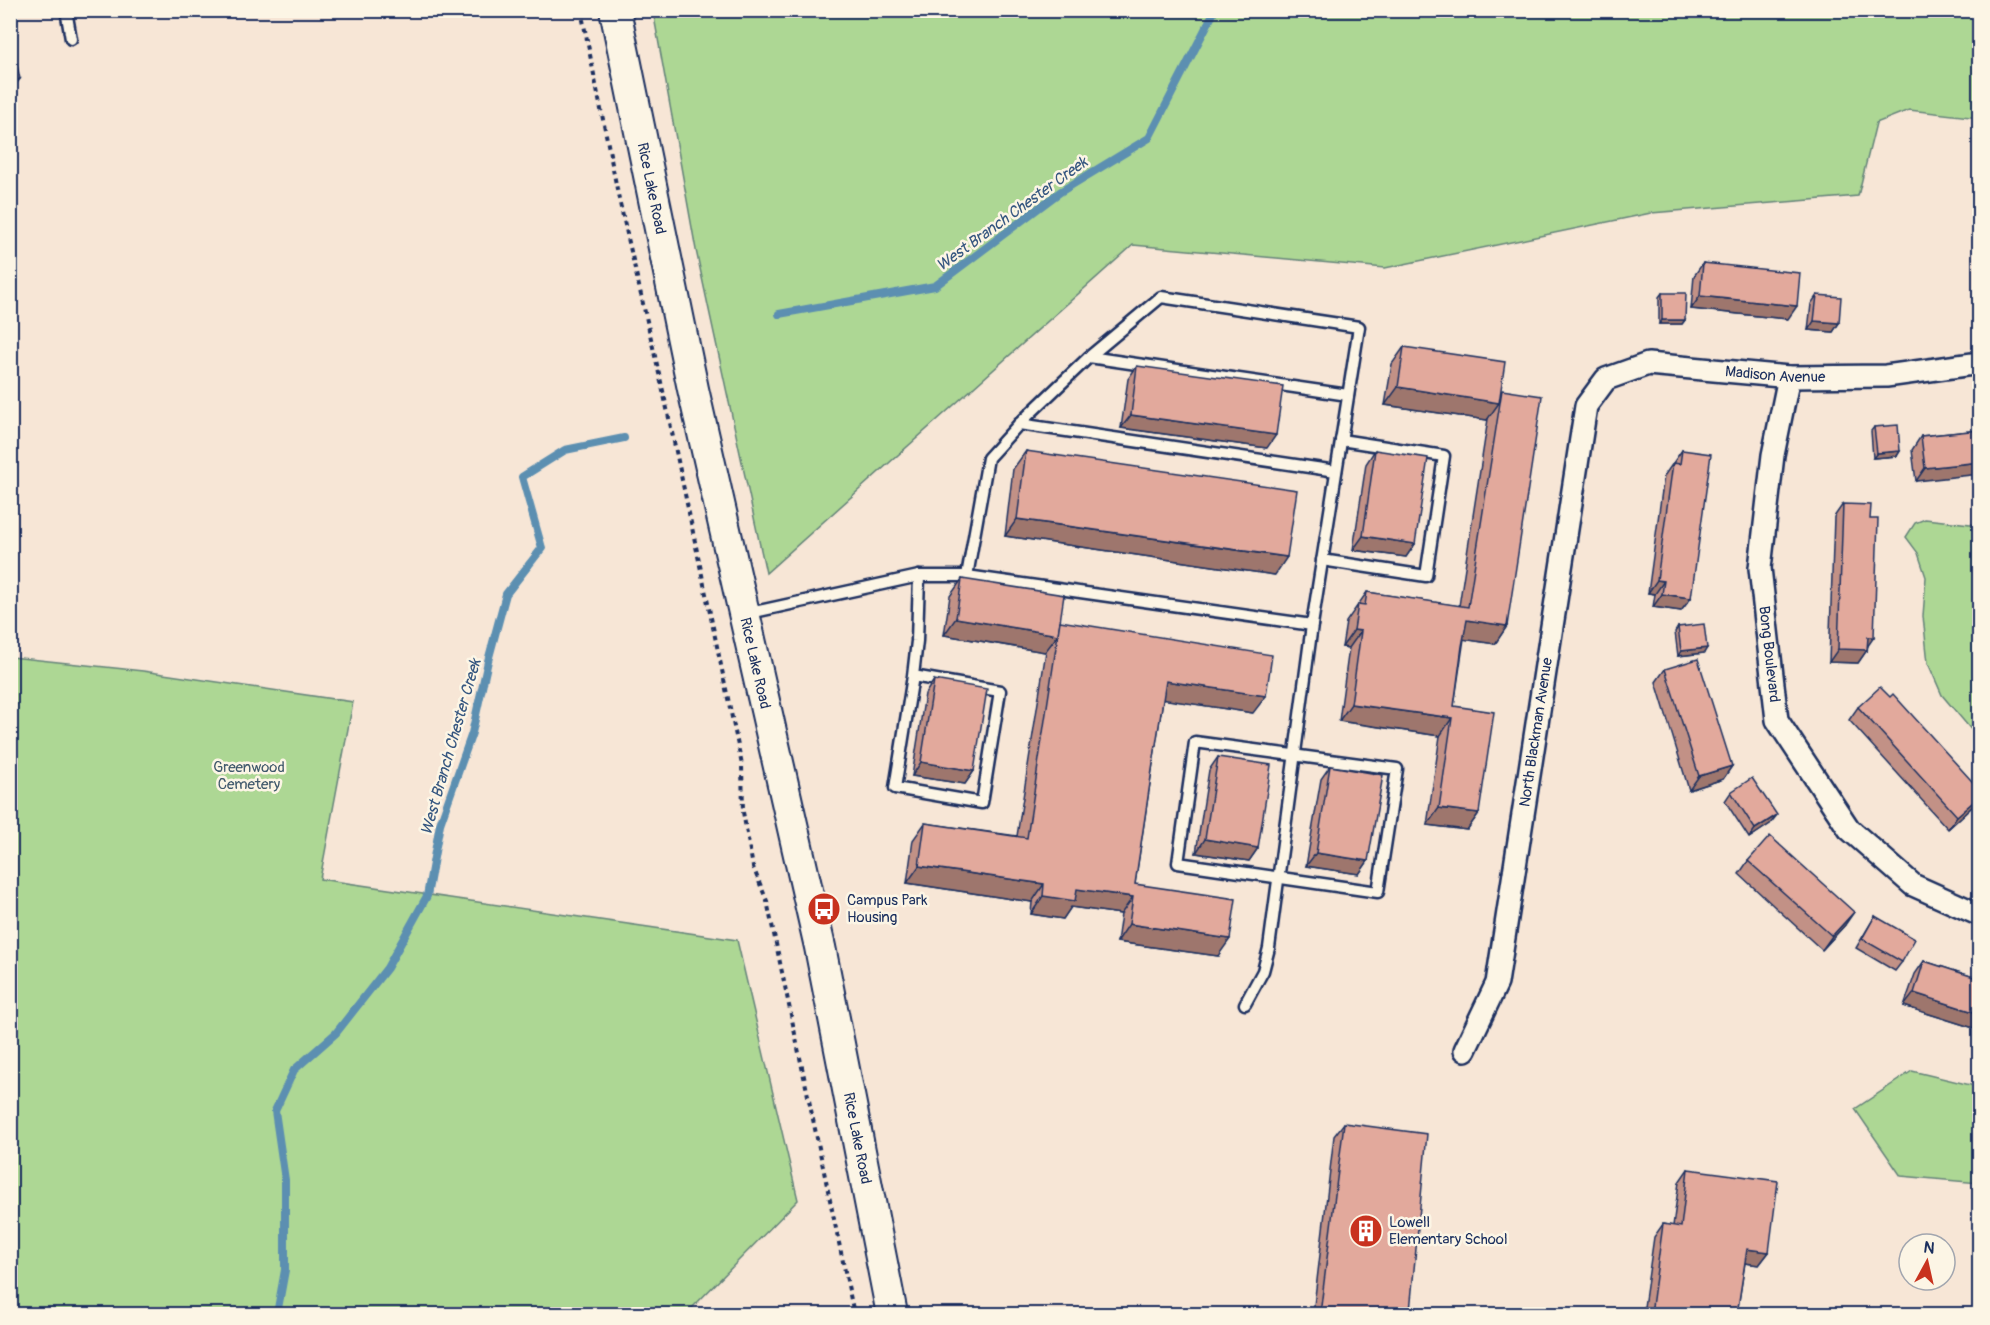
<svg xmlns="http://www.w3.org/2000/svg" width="1990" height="1325" font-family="Pangolin,sans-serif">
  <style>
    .green { fill: #add794; stroke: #648379; stroke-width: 1.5 }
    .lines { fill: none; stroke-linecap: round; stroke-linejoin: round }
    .stream { stroke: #5c8fb1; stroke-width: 8 }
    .lane-casing { stroke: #1b2f5e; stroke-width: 15 }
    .street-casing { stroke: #1b2f5e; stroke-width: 26 }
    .secondary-casing { stroke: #1b2f5e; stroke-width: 34 }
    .path { stroke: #1b2f5e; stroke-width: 4; stroke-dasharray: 4.5 4.5; stroke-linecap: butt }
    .lane { stroke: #fcf5e5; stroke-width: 10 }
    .street { stroke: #fcf5e5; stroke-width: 21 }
    .secondary { stroke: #fcf5e5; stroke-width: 30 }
    .wall { fill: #c29186; stroke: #1b2f5e; stroke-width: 1.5 }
    .shaded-wall { fill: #9e766d; stroke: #1b2f5e; stroke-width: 1.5 }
    .building { fill: #e2a99c; stroke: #1b2f5e; stroke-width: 1.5 }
    .labels { text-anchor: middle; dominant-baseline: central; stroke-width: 5; stroke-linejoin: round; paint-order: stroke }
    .street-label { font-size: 15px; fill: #1b2f5e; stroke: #fcf5e5 }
    .park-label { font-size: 15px; fill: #40596c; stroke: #fcf5e5 }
    .poi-label { font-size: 15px; fill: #1b2f5e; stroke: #fcf5e5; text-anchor: start }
    .water-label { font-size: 16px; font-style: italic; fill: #365780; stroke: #fcf5e5 }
  </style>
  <rect width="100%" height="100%" fill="#f7e6d6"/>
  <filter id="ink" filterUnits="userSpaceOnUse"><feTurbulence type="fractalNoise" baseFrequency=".0167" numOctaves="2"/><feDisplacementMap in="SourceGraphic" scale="12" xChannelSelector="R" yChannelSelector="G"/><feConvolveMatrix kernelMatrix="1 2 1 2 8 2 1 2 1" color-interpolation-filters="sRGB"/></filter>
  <g filter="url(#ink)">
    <g class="green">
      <path d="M653,11h1326v107l-70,-8 -33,13 -18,73 -207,17 -266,55 -252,-23 -367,328 -70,-323z"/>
      <path d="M1925,519l54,6v214l-37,-44 -14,-32 -5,-47 3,-39 -8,-24 -12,-16 9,-14z"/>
      <path d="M11,657l132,14 210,31 -33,177 417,61 61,260 -112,114h-675z"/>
      <path d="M1912,1071l67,16v96l-78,-7 -46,-67z"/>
    </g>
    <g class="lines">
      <g class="stream">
        <path d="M779,314l156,-28 125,-94 89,-54 66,-128"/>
        <path d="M277,1314l8,-44v-90l-10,-69 19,-41 42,-37 51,-65 40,-72 13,-72 32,-91 16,-72 18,-67 36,-46 -20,-71 43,-27 59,-12"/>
      </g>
      <g class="lane-casing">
        <g id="lane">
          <path d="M66,10l5,29"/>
          <path d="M1089,357l259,38"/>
          <path d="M1019,424l317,47"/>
          <path d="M1322,560l104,16 18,-120 -103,-16"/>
          <path d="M745,614l174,-38h48l345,49 47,-298 -198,-30 -72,60 -70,67 -31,34 -21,118"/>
          <path d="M913,676l-18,112 87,15 18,-112 -87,-15 4,-35 2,-65"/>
          <path d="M1195,742l202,27 -19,123 -200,-29z"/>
          <path d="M1245,1004l18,-33 6,-23 43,-323"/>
        </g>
      </g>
      <g class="street-casing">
        <g id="street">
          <path id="s1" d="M1789,377l-16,78 -13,113 17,152 72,109 64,56 67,30"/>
          <path id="s2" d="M1465,1050l32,-67 89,-577 20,-27 42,-15 141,13 97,-1 94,-13"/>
        </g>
      </g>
      <g class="secondary-casing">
        <g id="secondary">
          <path id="s3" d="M615,10l78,379 127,558 72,367"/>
        </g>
      </g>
      <path class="path" d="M581,10l38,189 47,205 76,361 1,47 10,55 14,34 87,413"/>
      <use href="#lane" class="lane"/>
      <use href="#street" class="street"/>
      <use href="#secondary" class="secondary"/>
    </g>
    <g class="wall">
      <path d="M1703,263l85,56 -97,-10 3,-33z"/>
      <path d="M1662,293l23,27 -3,4h-23v-27z"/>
      <path d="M1817,295l22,28 -6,9 -25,-2 3,-26z"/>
      <path d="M1404,347l97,44 6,235 -12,18 -31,-5 -10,67 25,107 -12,17 -40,-5 13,-89 -101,-15 10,-73 -7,-1 4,-25 21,-30 92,14 29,-187 -1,1 -102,-15 7,-41z"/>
      <path d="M1137,366l130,82 -146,-20 7,-49z"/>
      <path d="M1874,427l26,24 -3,5 -24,2 -2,-27z"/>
      <path d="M1980,430l-64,51 -4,-31 9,-14z"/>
      <path d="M1375,450l40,94 -9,13 -53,-7 13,-86z"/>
      <path d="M1682,450l9,148 -10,13 -28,-4 2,-13 -7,-1 16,-117z"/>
      <path d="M1026,451l249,124 -270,-39 8,-67z"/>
      <path d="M1843,504l25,142 -1,4 -9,13 -29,-1 5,-145z"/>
      <path d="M962,579l98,43 193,91 -90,-14 -11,71 -17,114 83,72 -101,-14 4,-28 -50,-7 -8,12 -32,-5 1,-12 -125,-19 6,-43 12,-17 92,13 29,-185 -1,1 -101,-17 6,-39z"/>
      <path d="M1678,627l26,26 -26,3 -3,-24z"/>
      <path d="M1665,669l67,97 -9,13 -34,11 -33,-108z"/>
      <path d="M934,680l40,91 -9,13 -53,-8 13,-82z"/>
      <path d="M1858,707l122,83v7l-7,9 -25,23 -99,-109z"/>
      <path d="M1218,757l40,91 -9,13 -53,-8 13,-83z"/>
      <path d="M1330,766l38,95 -9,13 -53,-8 15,-87z"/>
      <path d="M1731,792l39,32 -21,14 -24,-37z"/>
      <path d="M1748,861l97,64 -23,25 -83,-76z"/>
      <path d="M1875,916l27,46 -7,9 -39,-23z"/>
      <path d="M1924,961l56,18v51l-76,-24 11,-32z"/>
      <path d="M1344,1123l66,188 2,3h-99l21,-178z"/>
      <path d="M1688,1169l81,83 -10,13 -14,-2 -8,51h-94l11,-77 9,-13 10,2 6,-44z"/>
    </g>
    <g class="shaded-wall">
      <path d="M20,79l-10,13v-11z"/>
      <path d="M1700,296l97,10 -9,13 -97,-10z"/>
      <path d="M1662,320h23l-3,4h-23z"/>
      <path d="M1814,321l25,2 -6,9 -25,-2z"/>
      <path d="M1398,387l101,16 -12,17 -102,-15z"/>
      <path d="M1131,415l145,20 -9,13 -146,-20z"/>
      <path d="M1900,451l-3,5 -24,2 4,-5z"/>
      <path d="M1980,462v12l-64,7 9,-13z"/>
      <path d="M1017,519l270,38 -12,18 -270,-39z"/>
      <path d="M1363,536l52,8 -9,13 -53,-7z"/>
      <path d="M1657,580l7,1 -9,13 -7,-1z"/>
      <path d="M1662,594l29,4 -10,13 -28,-4z"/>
      <path d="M956,618l102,17 -13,17 -101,-17z"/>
      <path d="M1467,620l40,6 -12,18 -40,-6z"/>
      <path d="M1354,630l7,1 -12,17 -7,-1z"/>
      <path d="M1868,637h6l-9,13h2l-9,13 -29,-1 9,-13z"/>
      <path d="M1707,648l-3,5 -26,3 3,-5z"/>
      <path d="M1166,681l100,15 -13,17 -99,-15z"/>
      <path d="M1351,704l101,14 -12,18 -101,-15z"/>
      <path d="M921,762l53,9 -9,13 -53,-8z"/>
      <path d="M1732,766l-9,13 -34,11 10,-14z"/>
      <path d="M1980,796v1l-7,9 -25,23 9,-13z"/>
      <path d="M1439,808l40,5 -12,17 -40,-5z"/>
      <path d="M1777,815l-7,9 -21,14 6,-9z"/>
      <path d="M1205,839l53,9 -9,13 -53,-8z"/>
      <path d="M1316,853l52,8 -9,13 -53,-8z"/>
      <path d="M919,866l125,18 -12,18 -125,-19z"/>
      <path d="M1077,889l56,8 -12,17 -50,-7 -8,12 -32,-5 12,-18z"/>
      <path d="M1854,912l-9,13 -23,25 10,-14z"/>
      <path d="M1129,924l101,15 -12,17 -101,-14z"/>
      <path d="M1914,993l66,21v16l-76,-24z"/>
      <path d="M1747,1249l22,3 -10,13 -21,-3z"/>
    </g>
    <g class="building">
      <path d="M10,34l10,45 -10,2z"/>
      <path d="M1703,263l97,10 -3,33 -97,-10z"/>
      <path d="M1662,293h24l-1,27h-23z"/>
      <path d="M1817,295l24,2 -2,26 -25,-2z"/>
      <path d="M1404,347l101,15 -6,41 -101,-16z"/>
      <path d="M1137,366l146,20 -7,49 -145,-20z"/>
      <path d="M1502,390l40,6 -35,230 -40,-6 -5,26 -8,60 40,6 -15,101 -40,-5 13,-90 -101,-14 10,-73 -7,-1 4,-26 7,1 2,-13 101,15z"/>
      <path d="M1898,425l2,26 -23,2 -3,-26z"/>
      <path d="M1980,430v32l-55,6 -4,-32z"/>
      <path d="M1375,450l53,8 -13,86 -52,-8z"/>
      <path d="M1682,450l29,4 -20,144 -29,-4 2,-13 -7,-1 16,-117 7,1z"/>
      <path d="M1026,451l271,39 -10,67 -270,-38z"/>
      <path d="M1843,504l28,1 -1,14h8l-4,118h-6l-1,13 -29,-1z"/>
      <path d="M962,579l102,16 -6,40 -102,-17z"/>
      <path d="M1060,621l212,34 -6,41 -100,-15 -14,89 -17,114 101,15 -6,40 -101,-15 4,-27 -56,-8 -2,12 -32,-5 1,-12 -125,-18 6,-43 102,15z"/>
      <path d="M1704,624l3,24 -26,3 -3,-24z"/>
      <path d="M1698,659l34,107 -33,10 -34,-107z"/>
      <path d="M934,680l53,9 -13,82 -53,-9z"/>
      <path d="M1880,687l10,10 3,-3 87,96v6l-23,20 -99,-109z"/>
      <path d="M1218,757l53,8 -13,83 -53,-9z"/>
      <path d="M1330,766l53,9 -15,86 -52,-8z"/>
      <path d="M1752,778l25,37 -22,14 -24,-37z"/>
      <path d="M1770,836l84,76 -22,24 -84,-75z"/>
      <path d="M1875,916l40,23 -13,23 -40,-23z"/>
      <path d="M1924,961l56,18v35l-66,-21z"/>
      <path d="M1344,1123l83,11 -17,177 2,3h-92z"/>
      <path d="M1688,1169l90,12 -9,71 -22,-3 -10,65h-86l12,-90 18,3z"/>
    </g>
  </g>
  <defs>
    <g id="bus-disc" transform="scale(1.725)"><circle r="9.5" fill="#c8321e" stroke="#fcf5e5"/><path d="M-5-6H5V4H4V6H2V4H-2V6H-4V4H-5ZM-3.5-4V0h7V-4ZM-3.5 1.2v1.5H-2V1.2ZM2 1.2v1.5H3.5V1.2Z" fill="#fff"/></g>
    <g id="building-disc" transform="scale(1.725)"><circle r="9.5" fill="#c8321e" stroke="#fcf5e5"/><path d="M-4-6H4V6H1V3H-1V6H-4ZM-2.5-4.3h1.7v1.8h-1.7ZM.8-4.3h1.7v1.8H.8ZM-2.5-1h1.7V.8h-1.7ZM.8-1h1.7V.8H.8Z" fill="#fff"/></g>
  </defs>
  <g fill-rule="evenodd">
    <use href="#bus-disc" x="824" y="909"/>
    <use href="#building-disc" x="1366" y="1231"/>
  </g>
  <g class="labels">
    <g class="street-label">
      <text stroke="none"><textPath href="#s3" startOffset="182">Rice Lake Road</textPath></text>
      <text stroke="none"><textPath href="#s2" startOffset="864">Madison Avenue</textPath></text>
      <text stroke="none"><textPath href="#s1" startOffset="280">Bong Boulevard</textPath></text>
      <text stroke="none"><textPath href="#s3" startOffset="668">Rice Lake Road</textPath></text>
      <text stroke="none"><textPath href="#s2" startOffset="328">North Blackman Avenue</textPath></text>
      <text stroke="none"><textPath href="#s3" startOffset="1154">Rice Lake Road</textPath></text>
    </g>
    <g class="park-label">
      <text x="249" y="767">Greenwood<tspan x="249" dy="17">Cemetery</tspan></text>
    </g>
    <g class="poi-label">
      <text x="847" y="900">Campus Park<tspan x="847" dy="17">Housing</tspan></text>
      <text x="1389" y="1222">Lowell<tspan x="1389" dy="17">Elementary School</tspan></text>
    </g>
    <g class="water-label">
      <text transform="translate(1012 214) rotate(-36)">West Branch Chester Creek</text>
      <text transform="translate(451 747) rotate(-74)">West Branch Chester Creek</text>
    </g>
  </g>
  <rect width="1990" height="1325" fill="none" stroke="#fcf5e5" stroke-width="36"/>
  <rect x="18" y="18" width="1954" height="1289" fill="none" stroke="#1b2f5e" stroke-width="2" filter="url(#ink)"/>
  <g transform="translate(1927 1262) rotate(8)"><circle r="28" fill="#fcf5e5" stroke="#a2a6af" stroke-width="1.5"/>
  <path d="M0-4.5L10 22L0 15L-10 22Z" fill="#c8321e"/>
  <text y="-9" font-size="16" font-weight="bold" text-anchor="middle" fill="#1b2f5e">N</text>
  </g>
</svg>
